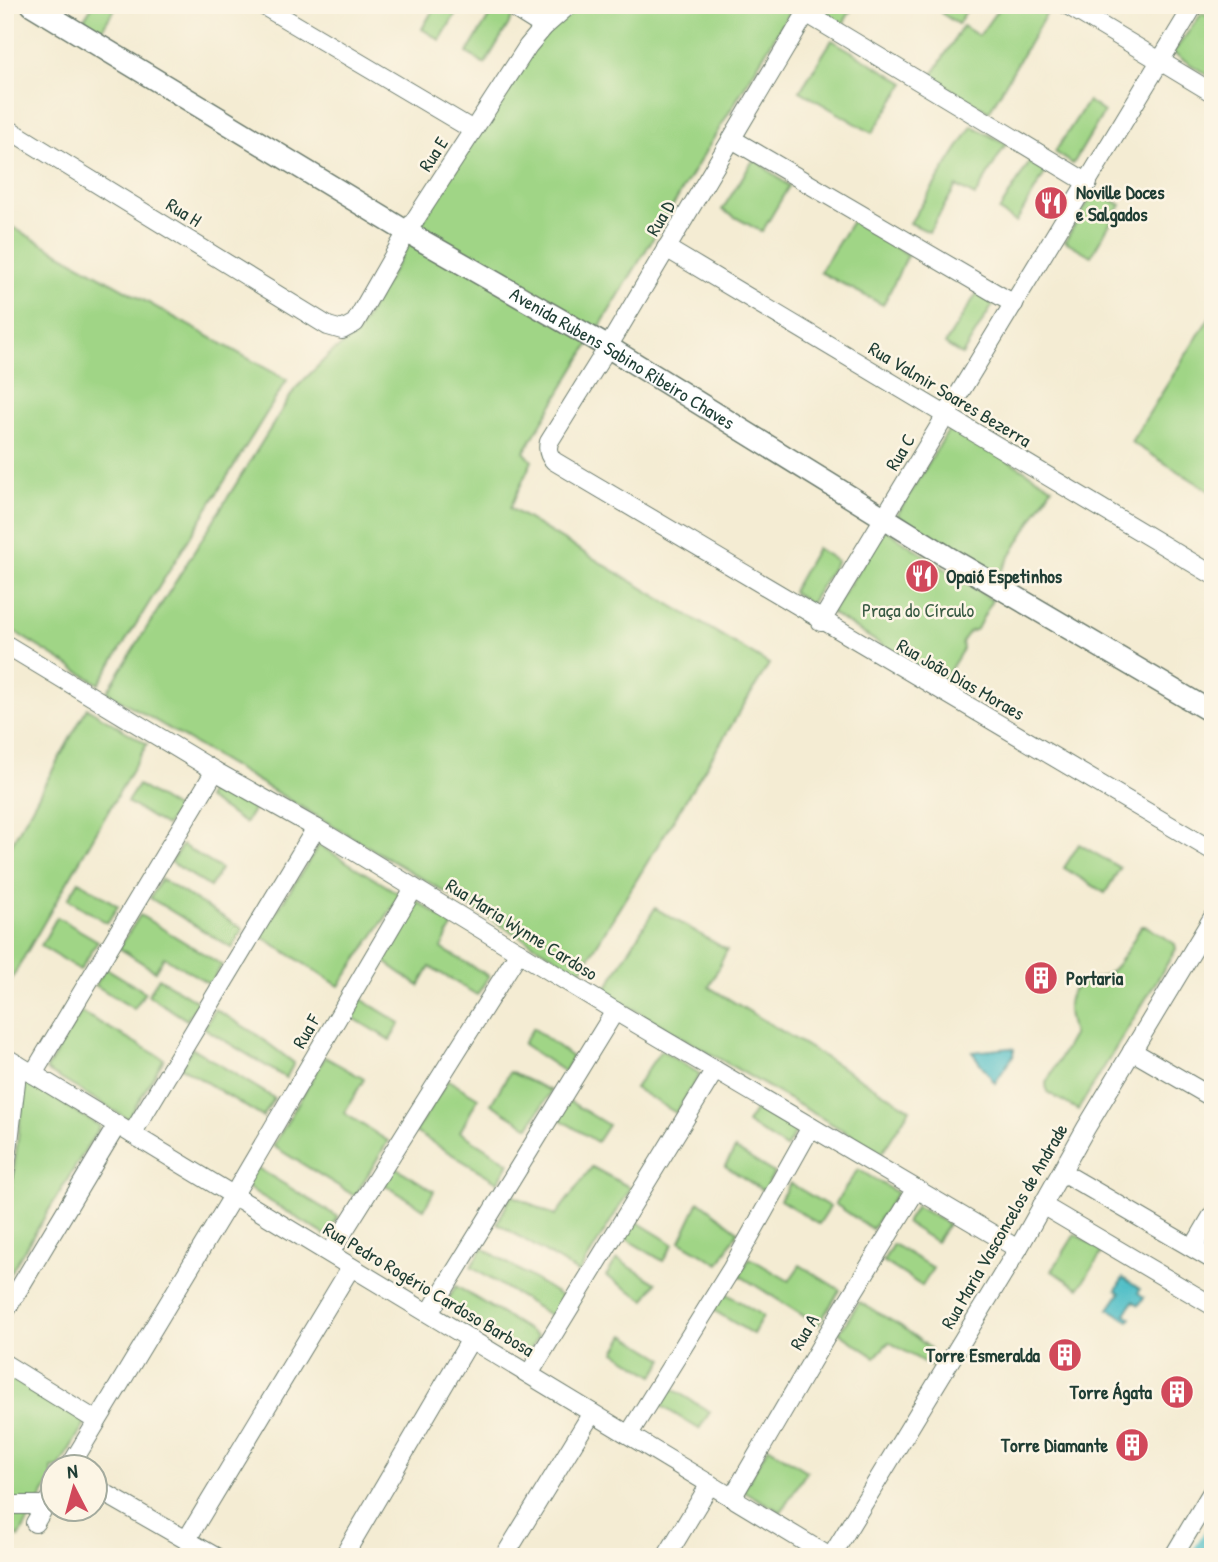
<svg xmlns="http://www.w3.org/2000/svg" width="1218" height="1562" font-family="'Patrick Hand',sans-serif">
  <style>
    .green { fill: #a0d586; stroke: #60895d; stroke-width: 2 }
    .water { fill: #52c0c8; stroke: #387e7e; stroke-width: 2 }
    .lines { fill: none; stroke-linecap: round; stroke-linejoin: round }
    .canal { stroke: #52c0c8; stroke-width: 16 }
    .minor-casing { stroke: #6a7a6c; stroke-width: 20 }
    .tertiary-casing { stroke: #6a7a6c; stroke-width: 24 }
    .minor { stroke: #fff; stroke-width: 18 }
    .tertiary { stroke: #fff; stroke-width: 21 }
    .labels { text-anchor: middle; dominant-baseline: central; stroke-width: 5; stroke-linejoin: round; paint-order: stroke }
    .street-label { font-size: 19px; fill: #1f3d34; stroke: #fcf5e5 }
    .poi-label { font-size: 19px; font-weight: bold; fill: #1f3d34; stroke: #fcf5e5; text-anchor: start }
    .park-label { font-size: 19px; fill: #395b44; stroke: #fcf5e5 }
  </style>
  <rect width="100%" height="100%" fill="#fcf5e5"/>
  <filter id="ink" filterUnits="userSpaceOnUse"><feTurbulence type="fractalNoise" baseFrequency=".0143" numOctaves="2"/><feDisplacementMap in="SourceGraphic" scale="14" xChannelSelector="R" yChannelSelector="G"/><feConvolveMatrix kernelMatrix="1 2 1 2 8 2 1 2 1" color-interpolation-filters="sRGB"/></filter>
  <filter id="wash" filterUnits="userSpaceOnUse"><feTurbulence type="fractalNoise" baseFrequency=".00686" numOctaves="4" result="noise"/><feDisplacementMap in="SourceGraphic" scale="28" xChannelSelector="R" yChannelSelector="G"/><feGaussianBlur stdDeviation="1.57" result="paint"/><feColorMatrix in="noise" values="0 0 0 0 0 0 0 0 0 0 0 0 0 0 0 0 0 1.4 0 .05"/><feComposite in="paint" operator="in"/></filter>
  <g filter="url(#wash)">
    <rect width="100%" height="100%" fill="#f4ecd3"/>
    <g class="green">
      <path d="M93,5h24l-19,31 -18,-11z"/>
      <path d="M436,5h25l-21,35 -18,-11z"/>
      <path d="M496,5l18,10 -29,49 -18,-11z"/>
      <path d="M569,5h225l-270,447 8,9 -22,47 259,156 -189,308 -473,-280 188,-303 36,-36 25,-18 50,-87 130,-209z"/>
      <path d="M819,5h35l-11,19 -26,-15z"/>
      <path d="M946,5h24l-12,19 -17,-11z"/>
      <path d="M1001,5h43l5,4 -60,103 -58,-35 32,-51 16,10z"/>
      <path d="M1202,13l11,7v59l-40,-26z"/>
      <path d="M832,40l73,43 -33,50 -72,-42z"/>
      <path d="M1088,101l16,11 -31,52 -18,-12z"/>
      <path d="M972,126l34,18 -31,52 -19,-10 -27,46 -19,-9z"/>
      <path d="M754,159l35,27 -27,46 -40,-22z"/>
      <path d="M1031,160l16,10 -31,52 -17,-11z"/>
      <path d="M1095,191l26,14 -30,51 -26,-15z"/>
      <path d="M852,221l56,34 -25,50 -63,-33z"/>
      <path d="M5,223l282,157 -188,304 -94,-58z"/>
      <path d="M977,293l17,10 -32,52 -17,-11z"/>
      <path d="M1213,312v181l-82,-51z"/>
      <path d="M951,426l101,61 -54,89 -101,-61z"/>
      <path d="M885,529l107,71 -15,29 -8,3 -7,10 1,7 -21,34 -111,-70z"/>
      <path d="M817,548l20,13 -27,43 -18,-12z"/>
      <path d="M87,708l60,36 -142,246v-134z"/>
      <path d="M216,781l40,24 -11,18 -39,-25z"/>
      <path d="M138,785l39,24 -11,17 -39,-24z"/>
      <path d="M1079,844l41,24 -15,25 -41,-25z"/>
      <path d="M182,845l39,24 -11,18 -39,-25z"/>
      <path d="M319,845l82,50 -62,91 -78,-50z"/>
      <path d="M161,879l82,50 -11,19 -82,-50z"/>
      <path d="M79,881l39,25 -11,17 -39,-24z"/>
      <path d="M417,901l36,24 -12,23 48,28 -12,19 -47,-28 -11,19 -37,-26z"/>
      <path d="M655,908l72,42 -18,37 201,122 -28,44 -278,-161z"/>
      <path d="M140,915l82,50 -12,19 -46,-27 -9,14 -36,-23z"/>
      <path d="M57,917l41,24 -18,29 -39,-24z"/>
      <path d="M1141,926h5l29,18 1,5 -98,161 -31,-18 -1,-9 27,-48c-5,-19 -12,-42 11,-53 9,-4 18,-4 26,-10 13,-12 22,-30 31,-46z"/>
      <path d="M106,968l39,24 -11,17 -39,-24z"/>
      <path d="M159,978l39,24 -11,18 -39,-25z"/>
      <path d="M361,999l39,24 -10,17 -40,-24z"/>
      <path d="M215,1009l41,25 38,29 -8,15 -82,-50z"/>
      <path d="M81,1012l83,47 -36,60 -82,-49z"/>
      <path d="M533,1028l39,29 -7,15 -42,-28z"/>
      <path d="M192,1048l82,50 -11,19 -82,-50z"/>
      <path d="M661,1050l39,24 -24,39 -41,-25z"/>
      <path d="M325,1057l39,22 -20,34 44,28 -33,55 -82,-50z"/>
      <path d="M510,1072l41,19 -22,36 -38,-23z"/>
      <path d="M448,1080l30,18 -18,34 49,31 -11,19 -83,-50z"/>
      <path d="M25,1081l75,45 -95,156v-43z"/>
      <path d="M569,1101l39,24 -11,17 -39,-24z"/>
      <path d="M758,1106l39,24 -11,18 -39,-25z"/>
      <path d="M735,1149l39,24 -10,18 -39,-25z"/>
      <path d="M256,1167l82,50 -11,19 -82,-50z"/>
      <path d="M395,1167l39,24 -10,18 -39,-24z"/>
      <path d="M592,1167l39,21 -52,85 -82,-50 15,-28 43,21z"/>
      <path d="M858,1169l39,24 -25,36 -37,-25z"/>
      <path d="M790,1183l40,24 -11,17 -39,-24z"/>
      <path d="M699,1201l39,30 -19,33 -39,-23z"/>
      <path d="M916,1206l32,18 -12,18 -30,-19z"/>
      <path d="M634,1220l39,24 -10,17 -40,-24z"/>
      <path d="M1075,1234l28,17 -24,37 -27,-17z"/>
      <path d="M893,1244l40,24 -11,18 -39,-25z"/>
      <path d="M483,1248l82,50 -12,19 -82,-50z"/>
      <path d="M750,1258l39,23 11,-16 40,25 -22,35 -79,-50z"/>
      <path d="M617,1259l39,24 -11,17 -39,-24z"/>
      <path d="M456,1286l82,50 -11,19 -82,-50z"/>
      <path d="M724,1292l39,24 -10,18 -40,-24z"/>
      <path d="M859,1302l42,24 29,22 2,19 -43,-25 -14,15 -36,-24z"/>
      <path d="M625,1335l39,24 -10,17 -39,-24z"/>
      <path d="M5,1373l82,47 -28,47 -7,1v11l-33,58 -14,-9z"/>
      <path d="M671,1388l39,24 -11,17 -39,-24z"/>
      <path d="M768,1447l39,24 -26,41 -38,-21z"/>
    </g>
    <g class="water">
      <path d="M1010,1048l4,1v5l-19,29 -23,-31z"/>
      <path d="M1123,1278l17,11 -2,4 6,4 -5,8 -6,-4 -8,13 6,4 -2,3 -20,-12 11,-16 -4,-3z"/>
    </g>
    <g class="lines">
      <path class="canal" d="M1198,1557l15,-25"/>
    </g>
  </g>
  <g filter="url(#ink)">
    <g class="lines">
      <g class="minor-casing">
        <g id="minor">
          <path d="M262,5l211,125"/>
          <path d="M509,5l35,22"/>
          <path d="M811,5l-203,342 -59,95c-2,8 -1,13 5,19l659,390"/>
          <path d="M1067,5l146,88"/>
          <path d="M806,13l282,170"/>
          <path d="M5,127l323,199 14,4 13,-7 52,-91 121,-186 16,-19 25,-22"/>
          <path d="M732,139l282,165"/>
          <path d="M666,248l547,327"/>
          <path d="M821,622l373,-617"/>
          <path d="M5,644l210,127 101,57 299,183 403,238"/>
          <path d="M1132,1051l81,47"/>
          <path d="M5,1057l825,500"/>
          <path d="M33,1074l182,-303"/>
          <path d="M132,1134l184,-306"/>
          <path d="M1062,1172l151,88"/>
          <path d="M5,1176l13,-111"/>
          <path d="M1042,1205l171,101"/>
          <path d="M1193,1248l20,-34"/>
          <path d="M330,1253l189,-301"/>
          <path d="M5,1312l112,-187"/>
          <path d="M430,1312l185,-301"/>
          <path d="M5,1364l92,57"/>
          <path d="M529,1374l186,-304"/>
          <path d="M629,1434l103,-166 79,-141"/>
          <path d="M69,1468l164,-272 181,-308"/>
          <path d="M94,1487l122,70"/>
          <path d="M732,1498l95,-163 89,-145"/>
          <path d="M5,1505h41"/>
          <path d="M35,1523l17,-29"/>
          <path d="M187,1539l164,-272"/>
          <path d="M343,1557l128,-218"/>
          <path d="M504,1557l88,-144"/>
          <path d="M666,1557l44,-73"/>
          <path d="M831,1557l187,-308 68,-121 127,-211"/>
          <path d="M1173,1557l40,-67"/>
        </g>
      </g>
      <g class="tertiary-casing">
        <g id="tertiary">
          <path id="s1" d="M32,5l375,227 201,115 338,209 267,157"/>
        </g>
      </g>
      <use href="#minor" class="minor"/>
      <use href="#tertiary" class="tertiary"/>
    </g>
  </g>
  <defs>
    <g id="restaurant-disc" transform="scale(1.75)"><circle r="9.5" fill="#d1495b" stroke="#fcf5e5"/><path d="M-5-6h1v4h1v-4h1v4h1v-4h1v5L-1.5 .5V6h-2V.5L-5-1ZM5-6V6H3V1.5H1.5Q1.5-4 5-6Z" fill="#fff"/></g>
    <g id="building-disc" transform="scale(1.75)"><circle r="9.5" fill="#d1495b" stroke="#fcf5e5"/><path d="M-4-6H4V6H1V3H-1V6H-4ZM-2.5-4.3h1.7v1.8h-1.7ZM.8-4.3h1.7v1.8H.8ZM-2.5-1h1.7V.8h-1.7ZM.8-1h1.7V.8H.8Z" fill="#fff"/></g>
  </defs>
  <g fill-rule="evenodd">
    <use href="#restaurant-disc" x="1051" y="203"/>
    <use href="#restaurant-disc" x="922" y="576"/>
    <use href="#building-disc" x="1041" y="978"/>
    <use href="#building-disc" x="1065" y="1355"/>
    <use href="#building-disc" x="1177" y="1392"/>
    <use href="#building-disc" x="1132" y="1445"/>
  </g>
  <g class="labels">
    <g class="street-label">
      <text transform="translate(433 154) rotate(-57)">Rua E</text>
      <text transform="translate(184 212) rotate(32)">Rua H</text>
      <text transform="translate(660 218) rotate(-59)">Rua D</text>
      <text stroke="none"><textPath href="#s1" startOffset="688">Avenida Rubens Sabino Ribeiro Chaves</textPath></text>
      <text transform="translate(950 394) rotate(31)">Rua Valmir Soares Bezerra</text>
      <text transform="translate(900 452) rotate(-59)">Rua C</text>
      <text transform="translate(961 679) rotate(30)">Rua João Dias Moraes</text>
      <text transform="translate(522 929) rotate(32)">Rua Maria Wynne Cardoso</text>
      <text transform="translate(306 1031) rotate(-60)">Rua F</text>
      <text transform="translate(1004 1226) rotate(-60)">Rua Maria Vasconcelos de Andrade</text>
      <text transform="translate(429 1289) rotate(31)">Rua Pedro Rogério Cardoso Barbosa</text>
      <text transform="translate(804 1332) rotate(-59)">Rua A</text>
    </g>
    <g class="poi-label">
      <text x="1076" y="192">Noville Doces<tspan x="1076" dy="22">e Salgados</tspan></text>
      <text x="946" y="576">Opaió Espetinhos</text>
      <text x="1066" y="978">Portaria</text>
      <text x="1040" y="1355" text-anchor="end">Torre Esmeralda</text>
      <text x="1152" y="1392" text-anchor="end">Torre Ágata</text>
      <text x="1108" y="1445" text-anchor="end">Torre Diamante</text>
    </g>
    <g class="park-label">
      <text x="918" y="610">Praça do Círculo</text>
    </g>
  </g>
  <rect width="1218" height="1562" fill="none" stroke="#fcf5e5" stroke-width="28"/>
  <g transform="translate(74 1488) rotate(354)"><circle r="33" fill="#fcf5e5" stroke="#a4ab9e" stroke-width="2"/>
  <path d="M0-5L12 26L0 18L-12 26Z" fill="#d1495b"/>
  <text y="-10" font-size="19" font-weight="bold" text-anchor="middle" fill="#1f3d34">N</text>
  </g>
</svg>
